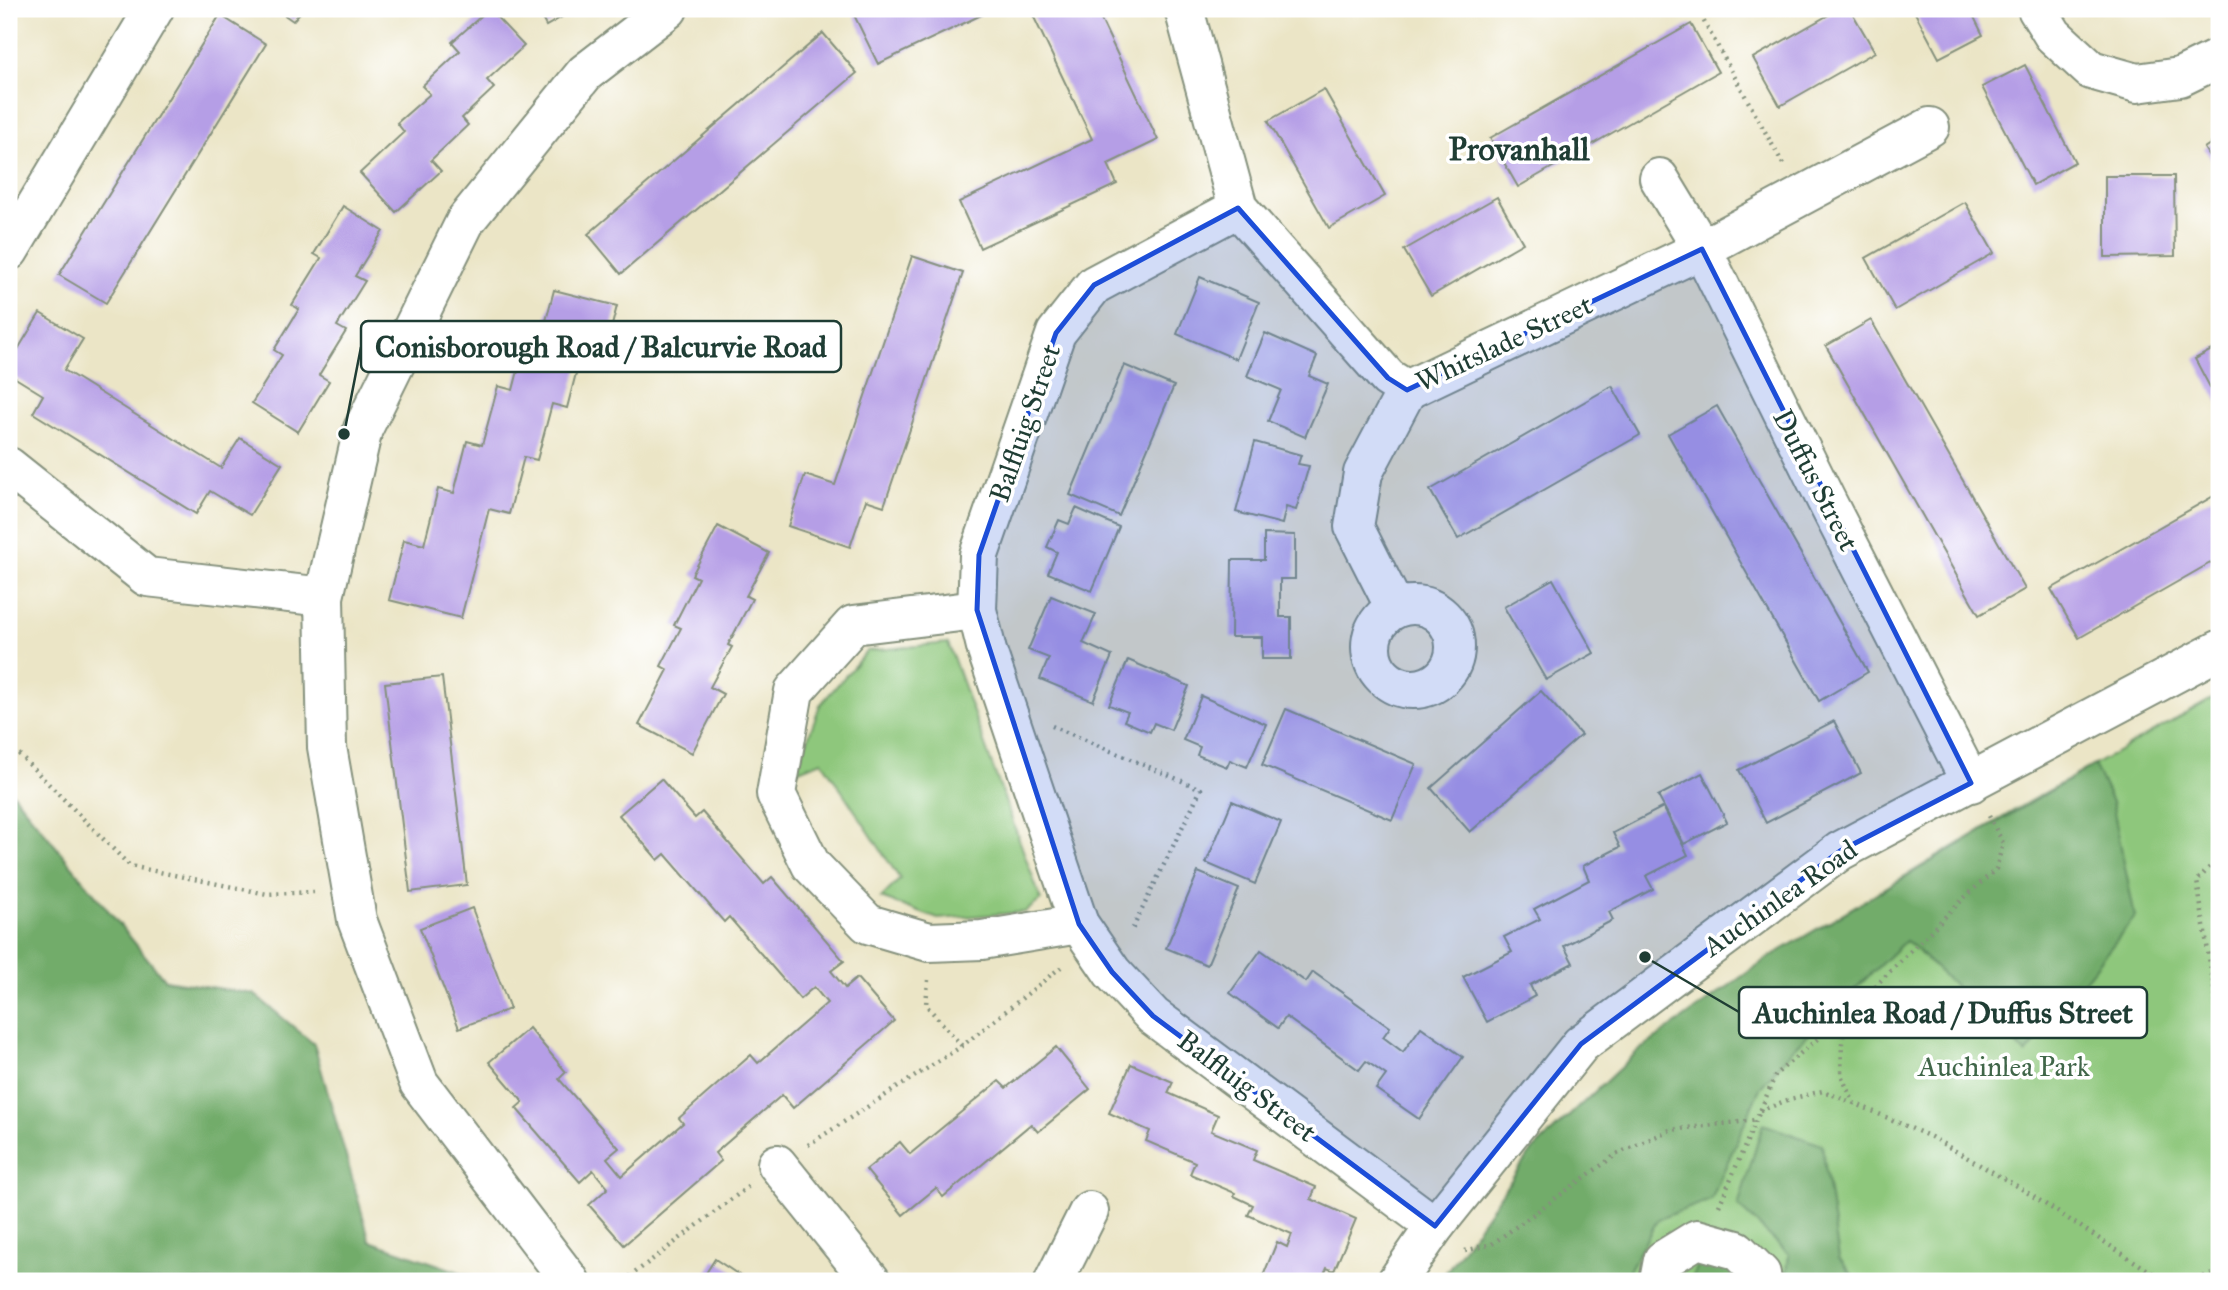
<svg xmlns="http://www.w3.org/2000/svg" width="2228" height="1290" font-family="'IM FELL Great Primer',serif">
  <style>
    .green { fill: #8ec77b; stroke: #568258; stroke-width: 2 }
    .forest { fill: #72ac6b; stroke: #487450; stroke-width: 2 }
    .building { fill: #b59ee6 }
    .lines { fill: none; stroke-linecap: round; stroke-linejoin: round }
    .minor-casing { stroke: #85917d; stroke-width: 42 }
    .path { stroke: #85917d; stroke-width: 4.5; stroke-dasharray: 2 5; stroke-linecap: butt }
    .minor { stroke: #fff; stroke-width: 38 }
    .marked { fill: #1d4ed8; fill-opacity: 0.2; stroke: #1d4ed8; stroke-width: 5; stroke-linejoin: round }
    .labels { text-anchor: middle; dominant-baseline: central; stroke-width: 7; stroke-linejoin: round; paint-order: stroke }
    .street-label { font-size: 28px; fill: #1f3d34; stroke: #fff }
    .park-label { font-size: 28px; fill: #406649; stroke: #fff }
    .quarter-label { font-size: 32px; font-weight: bold; fill: #1f3d34; stroke: #fff }
    .leader { fill: none; stroke: #1f3d34; stroke-width: 2.5 }
    .callout-dot { fill: #1f3d34; stroke: #fff; stroke-width: 2.5 }
    .callout { fill: #fff; stroke: #1f3d34; stroke-width: 2.5 }
    .callout-label { font-size: 30px; text-anchor: middle; font-weight: bold; fill: #1f3d34 }
  </style>
  <rect width="100%" height="100%" fill="#fff"/>
  <filter id="ink" filterUnits="userSpaceOnUse"><feTurbulence type="fractalNoise" baseFrequency=".0143" numOctaves="2"/><feDisplacementMap in="SourceGraphic" scale="14" xChannelSelector="R" yChannelSelector="G"/><feConvolveMatrix kernelMatrix="1 2 1 2 8 2 1 2 1" color-interpolation-filters="sRGB"/></filter>
  <filter id="wash" filterUnits="userSpaceOnUse"><feTurbulence type="fractalNoise" baseFrequency=".00686" numOctaves="4" result="noise"/><feDisplacementMap in="SourceGraphic" scale="28" xChannelSelector="R" yChannelSelector="G"/><feGaussianBlur stdDeviation="1.57" result="paint"/><feColorMatrix in="noise" values="0 0 0 0 0 0 0 0 0 0 0 0 0 0 0 0 0 1.4 0 .05"/><feComposite in="paint" operator="in"/></filter>
  <g filter="url(#wash)">
    <rect width="100%" height="100%" fill="#ebe5c6"/>
    <g class="green">
      <path d="M948,643l93,257 -16,12 -87,7 -57,-21 19,-19 -78,-118 -26,10 24,-66 47,-54z"/>
      <path d="M2219,695v586h-779l91,-129 106,-100 128,-92 263,-158z"/>
    </g>
    <g class="forest">
      <path d="M2094,765l18,37 23,115 -109,137 -120,-114 -114,110 -32,38 -49,112 -53,19 -35,62h-183l91,-129 106,-100 128,-92z"/>
      <path d="M9,789l156,191 89,14 60,50 56,197 115,40h-476z"/>
      <path d="M1763,1124l59,21 17,113 18,23h-71l3,-27 -51,-48z"/>
      <path d="M1718,1262l25,19h-52l7,-16z"/>
    </g>
    <g id="blocks">
      <g class="building">
        <path d="M276,9h27l-10,12z"/>
        <path d="M489,9l35,37 -37,34 7,8 -32,30 6,7 -37,35 10,11 -45,41 -36,-39 44,-41 -7,-9 33,-29 -8,-8 38,-35 -8,-9z"/>
        <path d="M537,9h39l-30,17z"/>
        <path d="M867,9h127l-116,55 -24,-49z"/>
        <path d="M1030,9h66l62,131 -50,24 9,20 -137,64 -21,-46 133,-63z"/>
        <path d="M1839,9h11l25,43 -95,54 -27,-48z"/>
        <path d="M1913,9h57l13,26 -44,23z"/>
        <path d="M220,15l46,29 -160,259 -47,-28z"/>
        <path d="M1691,24l27,48 -200,115 -28,-49z"/>
        <path d="M823,33l34,40 -236,201 -33,-40z"/>
        <path d="M2025,65l50,97 -42,23 -51,-98z"/>
        <path d="M1324,89l61,107 -56,32 -61,-107z"/>
        <path d="M2219,138v34l-15,-24z"/>
        <path d="M2105,176h69l1,80 -70,1z"/>
        <path d="M1497,197l26,46 -92,53 -27,-46z"/>
        <path d="M1965,202l29,51 -99,57 -29,-52z"/>
        <path d="M343,206l40,25 -28,45 10,5 -28,45 9,5 -27,44 10,6 -31,51 -46,-29 30,-48 -8,-5 25,-41 -7,-4 29,-47 -7,-4z"/>
        <path d="M912,256l51,17 -79,233 -18,-6 -16,47 -62,-21 17,-51 30,10z"/>
        <path d="M1200,277l59,25 -23,57 -59,-25z"/>
        <path d="M554,290l63,16 -14,54 -22,-6 -14,54 -15,-4 -15,56 -13,-3 -15,57 -20,-5 -28,109 -72,-18 15,-60 20,5 14,-56 16,4 13,-52 15,4 16,-59 15,4 13,-50 14,4z"/>
        <path d="M40,313l43,26 -19,31 157,98 19,-30 42,26 -32,51 -40,-24 -14,23 -163,-101 10,-18 -34,-21v-10z"/>
        <path d="M1871,320l154,269 -46,26 -153,-269z"/>
        <path d="M1265,333l52,23 -8,20 19,8 -23,53 -37,-16 13,-31 -34,-14z"/>
        <path d="M2219,346v58l-24,-45z"/>
        <path d="M1124,365l50,21 -55,130 -49,-21z"/>
        <path d="M1612,386l28,49 -182,104 -28,-49z"/>
        <path d="M1717,406l151,266 -49,29 -151,-267z"/>
        <path d="M1255,442l46,13 -3,9 11,2 -13,44 -10,-3 -4,17 -46,-12z"/>
        <path d="M2219,493v65l-140,80 -28,-49z"/>
        <path d="M1076,508l43,19 -27,64 -44,-18 9,-21 -10,-5 12,-27 10,4z"/>
        <path d="M718,526l51,27 -23,43 6,3 -24,46 4,2 -22,40 13,7 -31,59 -53,-28 29,-55 -7,-4 20,-38 -7,-3 24,-47 -6,-3z"/>
        <path d="M1264,534l31,1v44h-15v38h11v42h-29v-22h-31l1,-77h32z"/>
        <path d="M1553,579l41,74 -48,27 -42,-73z"/>
        <path d="M1051,596l45,18 -13,29 29,13 -19,45 -53,-22 9,-21 -21,-8z"/>
        <path d="M1128,660l61,26 -18,44 -17,-7 -4,9 -26,-11 4,-9 -19,-7z"/>
        <path d="M442,677l25,208 -57,7 -25,-209z"/>
        <path d="M1541,691l40,44 -111,97 -39,-44z"/>
        <path d="M1201,696l65,28 -19,43 -17,-7 -3,7 -30,-12 3,-8 -17,-7z"/>
        <path d="M1286,709l130,55 -24,56 -130,-55z"/>
        <path d="M1834,721l27,52 -95,50 -27,-53z"/>
        <path d="M1702,773l25,49 -43,22 -26,-48z"/>
        <path d="M661,779l34,39 7,-6 62,72 8,-7 72,84 -13,10 14,17 12,-10 37,43 -101,87 -11,-13 -67,58 6,8 -97,84 -35,-40 19,-17 -15,-18 -13,12 -64,-74 7,-6 -34,-40 40,-34 37,44 -7,7 60,69 -12,10 15,18 61,-53 -4,-5 72,-63 7,8 69,-60 -13,-16 -14,12 -71,-82 -5,5 -59,-68 -7,6 -39,-45z"/>
        <path d="M1232,801l49,21 -26,62 -49,-21z"/>
        <path d="M1663,807l25,48 -42,21 7,13 -44,23 4,8 -49,26 9,17 -43,22 5,11 -48,26 -24,-45 49,-25 -8,-15 36,-18 -6,-10 55,-29 -6,-14 37,-19 -7,-14z"/>
        <path d="M1198,872l41,17 -32,76 -41,-17z"/>
        <path d="M472,908l38,101 -51,19 -39,-100z"/>
        <path d="M1261,950l45,32 7,-10 77,55 -7,10 20,15 18,-25 42,30 -44,62 -43,-30 10,-14 -20,-14 -7,9 -73,-53 -8,11 -48,-35z"/>
        <path d="M1056,1047l34,42 -52,43 -7,-8 -88,73 -7,-9 -33,27 -37,-45 34,-28 10,12 89,-73 7,7z"/>
        <path d="M1131,1064l42,18 -5,11 50,22 -7,16 46,19 -4,10 63,27 -5,12 45,20 -22,52 -7,-3 -6,13h-60l16,-39 10,5 5,-13 -44,-19 5,-10 -19,-9 1,-3 -45,-19 5,-12 -49,-21 4,-10 -41,-18z"/>
        <path d="M715,1259l33,22h-47z"/>
      </g>
    </g>
  </g>
  <g filter="url(#ink)">
    <use href="#blocks" fill-opacity="0" stroke="#85917d" stroke-width="2"/>
    <g class="lines">
      <g class="minor-casing">
        <g id="minor">
          <path d="M1184,9l54,199 150,170 19,12 295,-141 228,-122"/>
          <path d="M2037,9l16,26 38,35 46,13 43,-6 39,-19"/>
          <path d="M1659,178l43,71 124,251 145,283"/>
          <path d="M1238,208l-144,77 -38,48 -77,222 -2,55 10,41 92,273 33,48 41,44 282,210"/>
          <path d="M9,251l145,-242"/>
          <path d="M9,467l138,110 177,20"/>
          <circle cx="1413" cy="647" r="42"/>
          <path d="M1395,608l-41,-81 9,-54 44,-83"/>
          <path d="M977,610l-124,15 -59,66 -18,103 35,71 57,59 61,18 53,-2 97,-16"/>
          <path d="M777,1164l94,117"/>
          <path d="M570,1281l-151,-198 -62,-163 -30,-173 -3,-150 39,-168 103,-209 119,-147 83,-64"/>
          <path d="M1054,1281l35,-70"/>
          <path d="M1397,1281l38,-55 146,-182 259,-193 379,-201"/>
          <path d="M1659,1281l4,-21 34,-21 40,11 24,24 1,7"/>
        </g>
      </g>
      <g class="path">
        <path d="M1697,9l86,155"/>
        <path d="M1052,726l149,63 -70,143"/>
        <path d="M9,744l121,122 137,28 47,-2"/>
        <path d="M1989,816l14,27 -7,26 -33,30 -116,115 -5,29 -1,32 13,28 77,34 86,49 148,95"/>
        <path d="M2219,857l-22,24 22,141"/>
        <path d="M928,980l-2,25 36,41"/>
        <path d="M1760,1111l30,-12 33,-8 30,12"/>
        <path d="M808,1145l154,-99 99,-79"/>
        <path d="M1719,1206l57,-132 71,-60"/>
        <path d="M1465,1251l27,-7 125,-90 53,-24 86,-10"/>
        <path d="M624,1281l125,-95"/>
        <path d="M2198,1281l4,-4 17,-5"/>
      </g>
      <use href="#minor" class="minor"/>
    </g>
  </g>
  <path class="marked" d="M1238,208l150,170 19,12 295,-141 269,534 -131,68 -259,193 -146,182 -282,-210 -41,-44 -33,-48 -102,-314 2,-55 77,-222 38,-48z"/>
  <g class="labels">
    <g class="street-label">
      <text transform="translate(1504 343) rotate(-25)">Whitslade Street</text>
      <text transform="translate(1025 423) rotate(-71)">Balfluig Street</text>
      <text transform="translate(1816 480) rotate(63)">Duffus Street</text>
      <text transform="translate(1780 898) rotate(-35)">Auchinlea Road</text>
      <text transform="translate(1247 1086) rotate(37)">Balfluig Street</text>
    </g>
    <g class="park-label">
      <text x="2004" y="1066">Auchinlea Park</text>
    </g>
    <g class="quarter-label">
      <text x="1519" y="149">Provanhall</text>
    </g>
  </g>
  <path class="leader" d="M344 434L361 347M1645 957L1739 1012"/>
  <g class="callout-dot">
    <circle cx="344" cy="434" r="7"/>
    <circle cx="1645" cy="957" r="7"/>
  </g>
  <g class="callout">
    <rect x="361" y="321" width="480" height="51" rx="7"/>
    <rect x="1739" y="987" width="408" height="51" rx="7"/>
  </g>
  <g class="callout-label">
    <text x="601" y="357">Conisborough Road / Balcurvie Road</text>
    <text x="1943" y="1023">Auchinlea Road / Duffus Street</text>
  </g>
  <rect width="2228" height="1290" fill="none" stroke="#fff" stroke-width="35"/>
</svg>
